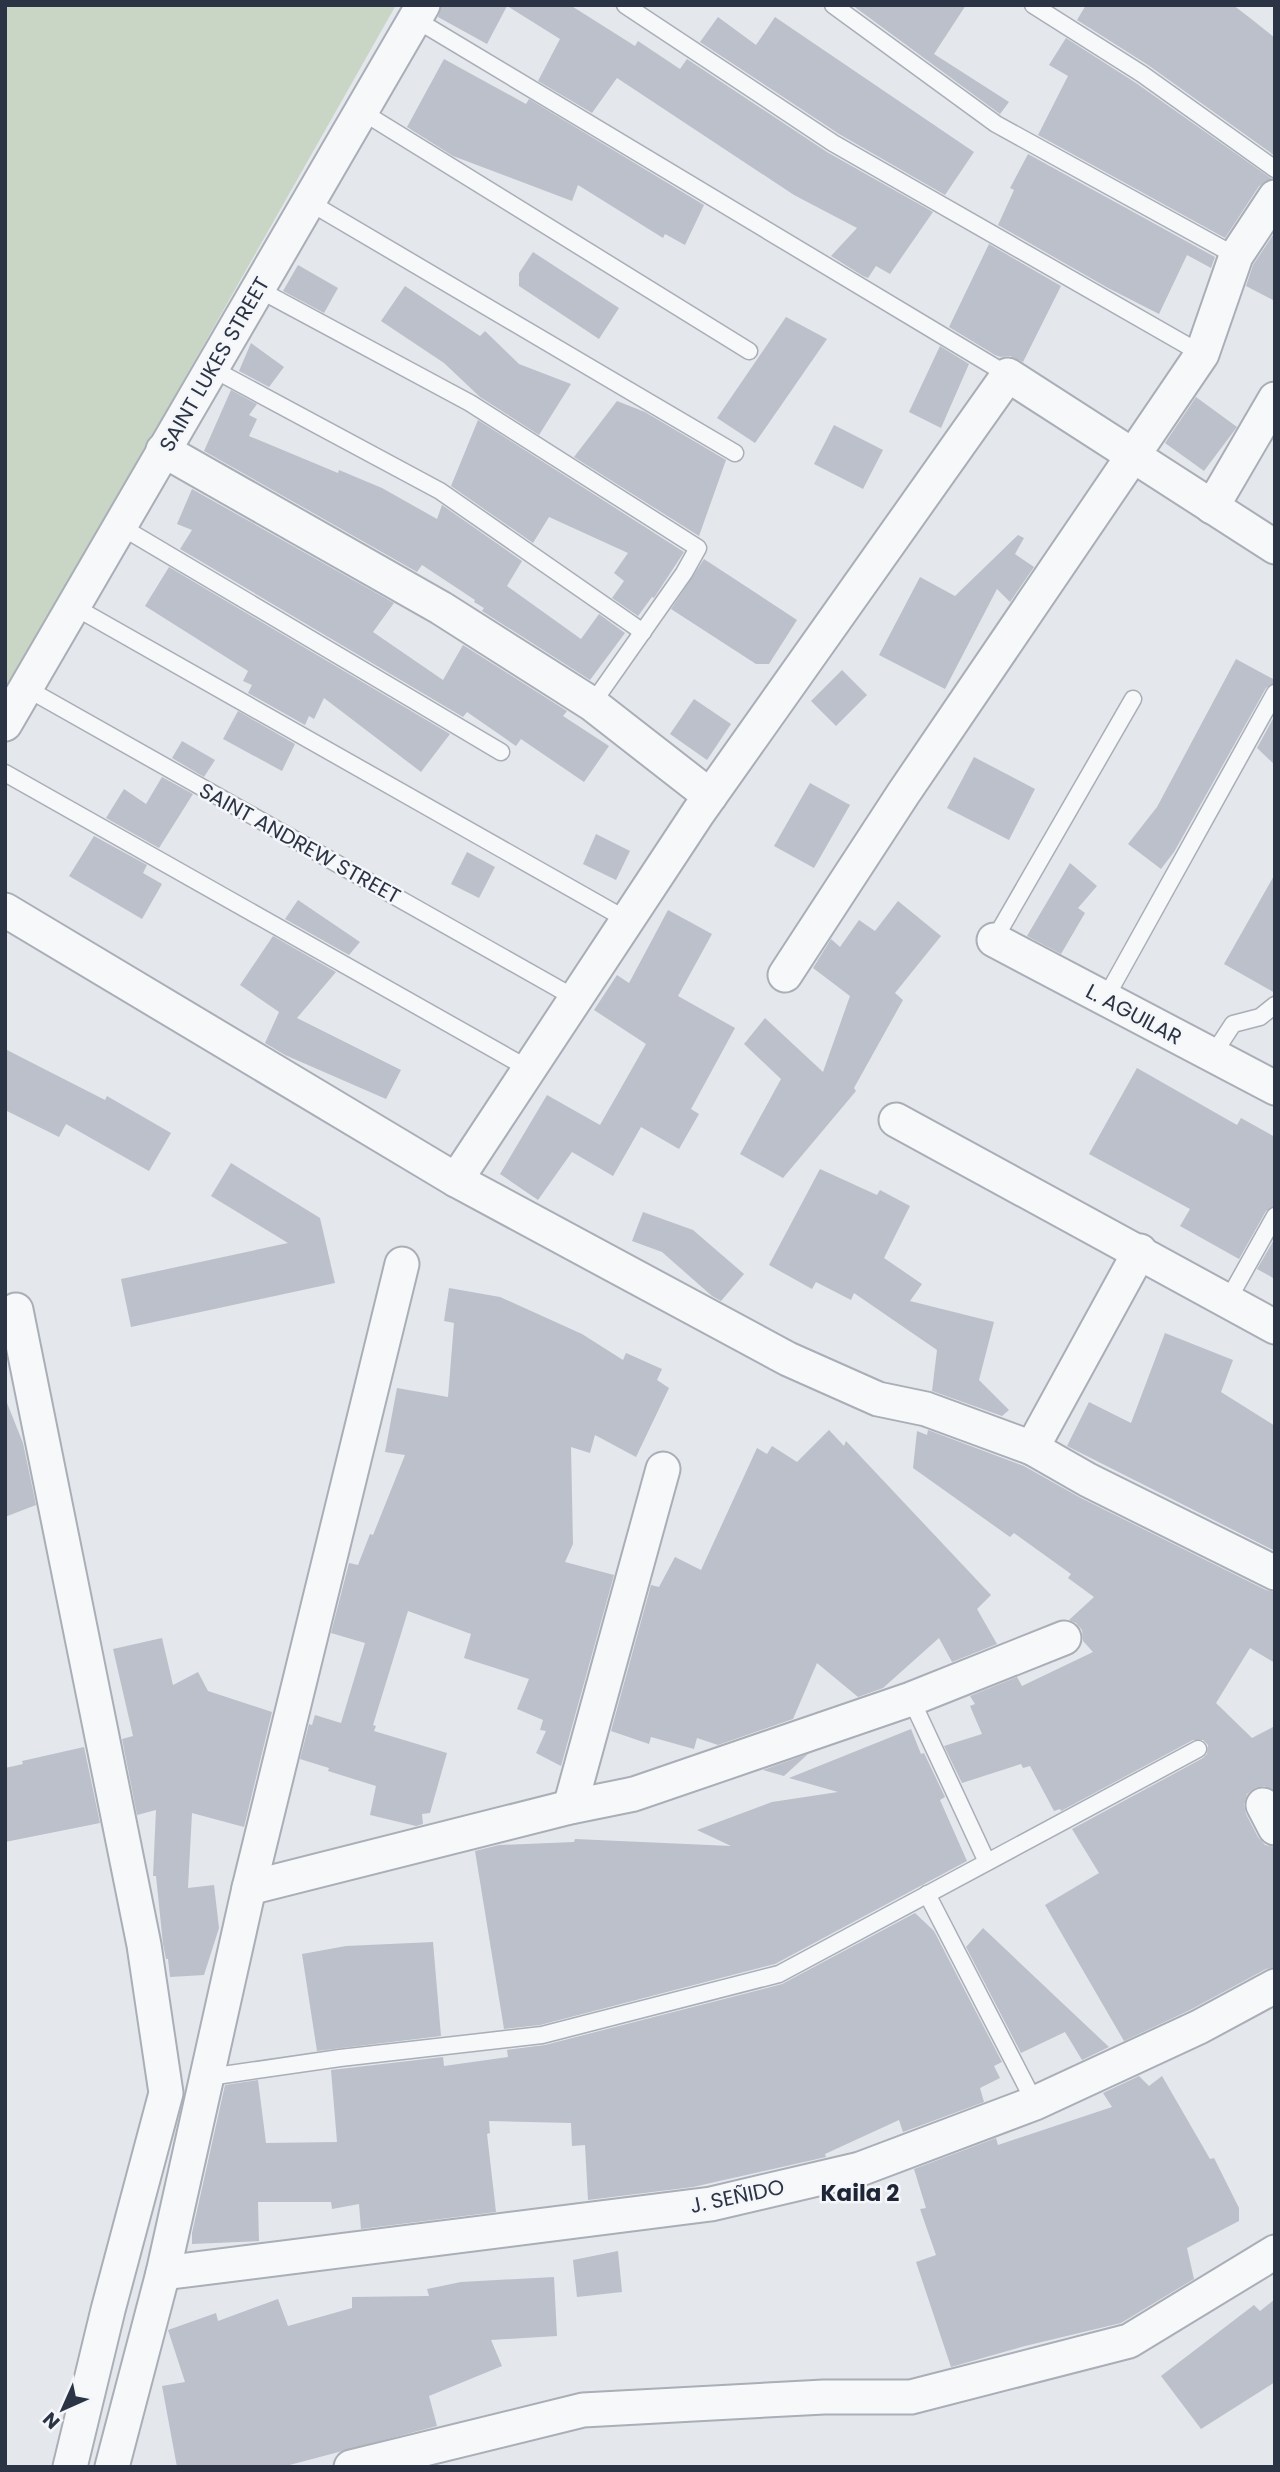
<svg xmlns="http://www.w3.org/2000/svg" width="1280" height="2472" font-family="Poppins,sans-serif">
  <style>
    .green { fill: #c9d6c5 }
    .building { fill: #bbc0ca }
    .lines { fill: none; stroke-linecap: round; stroke-linejoin: round }
    .service-casing { stroke: #a9aeb7; stroke-width: 19 }
    .minor-casing { stroke: #a9aeb7; stroke-width: 37 }
    .service { stroke: #f7f8fa; stroke-width: 16 }
    .minor { stroke: #f7f8fa; stroke-width: 33 }
    .labels { text-anchor: middle; dominant-baseline: central; stroke-width: 5; stroke-linejoin: round; paint-order: stroke }
    .street-label { font-size: 21px; fill: #2b3445; stroke: #f4f6f9 }
    .neighbourhood-label { font-size: 23px; font-weight: bold; fill: #1d2536; stroke: #f4f6f9 }
  </style>
  <rect width="100%" height="100%" fill="#e4e7ec"/>
  <path class="green" d="M5,5h391l-391,691z"/>
  <g class="building">
    <path d="M442,5h128l65,41 3,-5 42,28 7,-10 140,93 106,60 -43,62 -14,-8 -8,12 -5,-2 -32,-20 26,-28 -63,-33 -177,-117 -25,35 -54,-32 22,-42 -53,-33 -20,38 -49,-27z"/>
    <path d="M852,5h114l-32,49 75,48 -9,12z"/>
    <path d="M1086,5h147l17,13 25,20v118l-127,-91 -71,-45z"/>
    <path d="M718,17l38,28 19,-28 199,135 -29,43 -106,-61 -139,-92z"/>
    <path d="M1066,38l70,45 136,96 -13,7 -34,52 -187,-103 30,-59 -19,-11z"/>
    <path d="M444,59l82,45 3,-5 175,106 -19,40 -20,-11 -2,4 -85,-53 -6,16 -119,-45 -46,-29z"/>
    <path d="M1028,154l187,103 -4,11 -24,-13 -28,59 -51,-26 -110,-63 16,-35 -4,-2z"/>
    <path d="M1275,232v69l-29,-15 7,-21z"/>
    <path d="M989,244l72,42 -38,76 -13,-6 -10,1 -5,-2 -46,-28z"/>
    <path d="M533,252l86,56 -20,31 -80,-53v-13z"/>
    <path d="M298,265l40,23 -14,25 -41,-22z"/>
    <path d="M405,286l75,50 5,-5 34,33 52,20 -32,51 -59,-38 -36,-34 -63,-42z"/>
    <path d="M786,317l41,22 -72,104 -38,-25z"/>
    <path d="M251,343l33,24 -15,20 -30,-16z"/>
    <path d="M940,346l29,18 -28,64 -32,-16z"/>
    <path d="M231,390l26,14 -8,11 8,4 -8,17 89,37 1,-3 43,18 55,31 5,-14 80,56 -15,25 74,53 18,-25 26,19 -35,47 -108,-69 2,-3 -10,-6 1,-2 -53,-35 -5,7 -213,-121z"/>
    <path d="M1196,397l41,30 -33,44 -39,-28z"/>
    <path d="M617,401l28,11 81,48 -27,76 -125,-79z"/>
    <path d="M478,420l206,132 -30,46 -2,-1 -14,19 -26,-18 12,-17 -10,-8 14,-20 -79,-36 -16,26 -82,-57z"/>
    <path d="M834,425l49,25 -20,39 -49,-25z"/>
    <path d="M192,489l202,114 -21,29 70,48 20,-35 104,66 -4,5 46,30 -25,36 -63,-43 -5,7 -49,-34 -4,5 -283,-168 12,-19 -15,-6z"/>
    <path d="M1018,535l6,3 -9,16 19,13 -24,35 -13,-13 -52,100 -66,-34 41,-78 35,19z"/>
    <path d="M704,559l93,61 -28,44h-13l-85,-55z"/>
    <path d="M169,567l281,167 -29,38 -97,-74 -10,21 -5,-3 -4,9 -57,-32 4,-8 -9,-4 5,-10 -103,-65z"/>
    <path d="M1236,659l39,21v3l-9,5 -92,164 -13,17 -33,-25 29,-37z"/>
    <path d="M842,670l25,25 -31,31 -25,-25z"/>
    <path d="M694,699l37,25 -24,36 -37,-26z"/>
    <path d="M238,711l57,33 -13,27 -59,-32z"/>
    <path d="M1275,715v50l-18,-17z"/>
    <path d="M182,741l33,19 -11,17 -32,-19z"/>
    <path d="M974,757l61,32 -26,51 -62,-32z"/>
    <path d="M162,777l31,17 -34,54 -53,-30 18,-29 22,15z"/>
    <path d="M810,783l40,22 -36,63 -40,-22z"/>
    <path d="M596,834l34,17 -14,29 -33,-16z"/>
    <path d="M94,836l53,29 -4,8 19,11 -20,35 -73,-43z"/>
    <path d="M467,852l28,15 -16,31 -28,-14z"/>
    <path d="M1070,863l27,23 -19,22 7,5 -24,41 -34,-18z"/>
    <path d="M1275,874v119l-51,-29z"/>
    <path d="M298,900l62,42 -11,13 -64,-36z"/>
    <path d="M898,901l43,35 -46,57 8,7 -49,88 2,3 -73,87 -43,-24 41,-75 -37,-35 21,-26 58,54 27,-76 -37,-28 18,-29 9,8 19,-27 16,11z"/>
    <path d="M668,910l44,24 -34,62 57,32 -44,81 8,5 -20,35 -38,-22 -28,49 -41,-24 -34,48 -38,-26 47,-79 53,30 46,-81 -52,-34 23,-35 12,8z"/>
    <path d="M273,936l63,36 -39,46 104,52 -15,29 -101,-44 -20,-12 14,-31 -39,-27z"/>
    <path d="M5,1049l100,51 2,-4 64,37 -22,38 -83,-47 -7,13 -54,-27z"/>
    <path d="M1137,1068l100,57 4,-7 34,19v69l-9,5 -27,48 -59,-33 10,-17 -101,-55z"/>
    <path d="M231,1163l89,55 15,65 -204,44 -10,-48 167,-36 -77,-47z"/>
    <path d="M820,1169l57,26 3,-5 30,16 -26,52 38,26 -12,17 84,21 -15,58 30,30 -7,6 -70,-25 5,-41 -83,-57 -3,7 -35,-18 -4,7 -43,-24z"/>
    <path d="M643,1212l50,18 51,44 -23,27 -9,-5 -50,-44 -30,-11z"/>
    <path d="M1275,1238v41l-18,-10z"/>
    <path d="M449,1288l51,9 82,37 41,26 3,-7 36,16 -5,11 12,8 -33,69 -41,-22 -5,18 -19,-6 2,97 -8,18 49,13 -53,191 -25,-13 10,-22 -6,-1 3,-10 -26,-11 12,-30 -65,-21 7,-24 -63,-23 -35,114 3,1 -2,5 73,22 -17,60 -8,1 1,10 -7,2 -46,-11 6,-29 -48,-15 1,-3 -29,-9 9,-35 3,1 3,-10 26,8 24,-80 -34,-10 18,-70 9,2 12,-31 3,1 32,-80 -20,-3 12,-64 51,9 6,-74 -10,-2z"/>
    <path d="M1165,1333l68,27 -12,32 54,34v125l-208,-105 22,-44 42,21z"/>
    <path d="M5,1403h2l16,40 13,62 -31,12z"/>
    <path d="M829,1430l15,16 2,-5 145,154 -14,14 20,35 -45,18 -13,-24 -56,50 -25,9 -41,-34 -24,56 -75,26 -21,-7 -3,11 -43,-12 -2,7 -38,-13 40,-146 8,2 16,-30 26,13 56,-122 10,6 5,-8 25,16z"/>
    <path d="M928,1430l96,36 55,31 187,93 9,2v71l-25,-15 -34,55 36,35 23,-12v64l-11,-4 -9,2 -8,6 -3,11 2,9 12,23 7,8 10,2v120l-9,2 -76,41 -66,31 -79,-136 54,-32 -27,-44 131,-71 4,-4 1,-9 -5,-5h-10l-132,71 -1,-2 -6,2 -24,-45 -7,2 -2,-4 -59,19 -18,-37 38,-12 -12,-28 5,-2 -5,-8 47,-19 5,9 71,-34 -10,-11 -1,-11 -6,-7 -7,-3 25,-23 -26,-19 3,-4 -57,-41 -4,4 -97,-69 4,-37 10,4z"/>
    <path d="M162,1638l11,47 25,-13 10,19 64,21 -28,115 -52,-14 -4,75 26,-3 5,43 -15,47 -34,2 -2,-18h-2l-3,-15 -7,-68h-3l3,-66 -19,5 -15,-76 11,-3 -20,-87z"/>
    <path d="M911,1729l10,25 3,-1 21,44 -5,3 27,61 -192,103 -235,61 -36,4 -29,-178 24,-6 75,-3 1,-3 156,7 -34,-16 75,-28 66,-10 -49,-14z"/>
    <path d="M84,1747l16,76 -95,19v-74l18,-4 -1,-3z"/>
    <path d="M808,1754l-24,22 -21,-6z"/>
    <path d="M915,1913l19,18 68,131 -8,4 6,12 -20,10 4,14 -81,30 -4,-12 -74,34 1,3 -133,30 -105,13 -3,-55 -13,1 -1,-23 -82,-2 1,12 -3,1 9,78 -135,17 -2,-25 -27,5 -1,-7h-73l1,39 -67,3v-11l33,-148 33,-5 8,63 71,-1 -6,-72 112,-13 1,9 64,-9 -1,-7 38,-5 237,-61z"/>
    <path d="M983,1928l74,70 52,49 -27,13 -17,-28 -44,21 -55,-106z"/>
    <path d="M433,1942l8,94 -124,15 -15,-97 44,-8z"/>
    <path d="M1139,2076l10,10 13,-10 48,83 4,-1 25,50v13l-52,27 7,31 -73,44 -96,23 -74,21 -35,-105 20,-7 -16,-46 6,-1 -12,-39 82,-31 2,7 114,-38 -9,-14z"/>
    <path d="M618,2251l4,41 -45,5 -4,-37z"/>
    <path d="M554,2277l3,59 -66,4 11,26 -73,30 8,30 -155,41h-105l-15,-81 23,-4 -17,-52 48,-17 2,8 60,-22 10,27 64,-18v-11l77,-1 -2,-7 34,-7z"/>
    <path d="M1275,2299v83l-74,47 -40,-53 93,-71 6,6z"/>
  </g>
  <g class="lines">
    <g class="service-casing">
      <g id="service">
        <path d="M625,5l208,138 369,211"/>
        <path d="M833,5l163,119 240,132"/>
        <path d="M1033,5l109,69 133,95"/>
        <path d="M415,19l593,356"/>
        <path d="M361,111l388,240"/>
        <path d="M309,202l426,251"/>
        <path d="M258,289l212,114 228,145 -14,25 -92,131"/>
        <path d="M211,368l229,123 203,141"/>
        <path d="M120,526l381,226"/>
        <path d="M73,606l554,314"/>
        <path d="M26,688l549,310"/>
        <path d="M5,773l524,296"/>
        <path d="M994,940l139,-241"/>
        <path d="M1105,999l170,-306"/>
        <path d="M1212,1056l21,-32 27,-7 15,-12"/>
        <path d="M1228,1300l47,-84"/>
        <path d="M911,1699l76,163"/>
        <path d="M927,1894l108,209"/>
        <path d="M209,2077l131,-19 202,-23 237,-61 419,-225"/>
      </g>
    </g>
    <g class="minor-casing">
      <g id="minor">
        <path d="M163,450l278,158 151,96 118,92"/>
        <path d="M1212,507l63,-108"/>
        <path d="M5,724l418,-719"/>
        <path d="M5,910l451,270 332,179 90,40 48,10 106,39 56,32 187,93"/>
        <path d="M994,940l281,148"/>
        <path d="M785,975l118,-181 299,-440 34,-98 39,-59"/>
        <path d="M896,1120l379,207"/>
        <path d="M456,1180l242,-367 310,-438 267,172"/>
        <path d="M16,1310l128,635 22,148 -58,217 -38,157"/>
        <path d="M1032,1448l108,-197"/>
        <path d="M1263,1805l12,23"/>
        <path d="M570,1807l93,-338"/>
        <path d="M249,1888l321,-81 64,-13 277,-95 153,-61"/>
        <path d="M163,2273l548,-69 149,-35 175,-66 164,-76 76,-41"/>
        <path d="M112,2467l51,-194 86,-385 153,-624"/>
        <path d="M351,2467l232,-57 241,-13h87l218,-56 146,-89"/>
      </g>
    </g>
    <use href="#service" class="service"/>
    <use href="#minor" class="minor"/>
  </g>
  <g class="labels">
    <g class="street-label">
      <text transform="translate(214 364) rotate(-60)">SAINT LUKES STREET</text>
      <text transform="translate(300 843) rotate(29)">SAINT ANDREW STREET</text>
      <text transform="translate(1134 1014) rotate(28)">L. AGUILAR</text>
      <text transform="translate(737 2196) rotate(-12)">J. SEÑIDO</text>
    </g>
    <g class="neighbourhood-label">
      <text x="860" y="2193">Kaila 2</text>
    </g>
  </g>
  <rect width="1280" height="2472" fill="none" stroke="#2b3445" stroke-width="14"/>
  <g transform="translate(63 2409) rotate(225)" stroke="#f4f6f9" stroke-width="5" paint-order="stroke">
  <path d="M0-5L12 26L0 18L-12 26Z" fill="#2b3445"/>
  <text y="-10" font-size="19" font-weight="bold" text-anchor="middle" fill="#2b3445">N</text>
  </g>
</svg>
